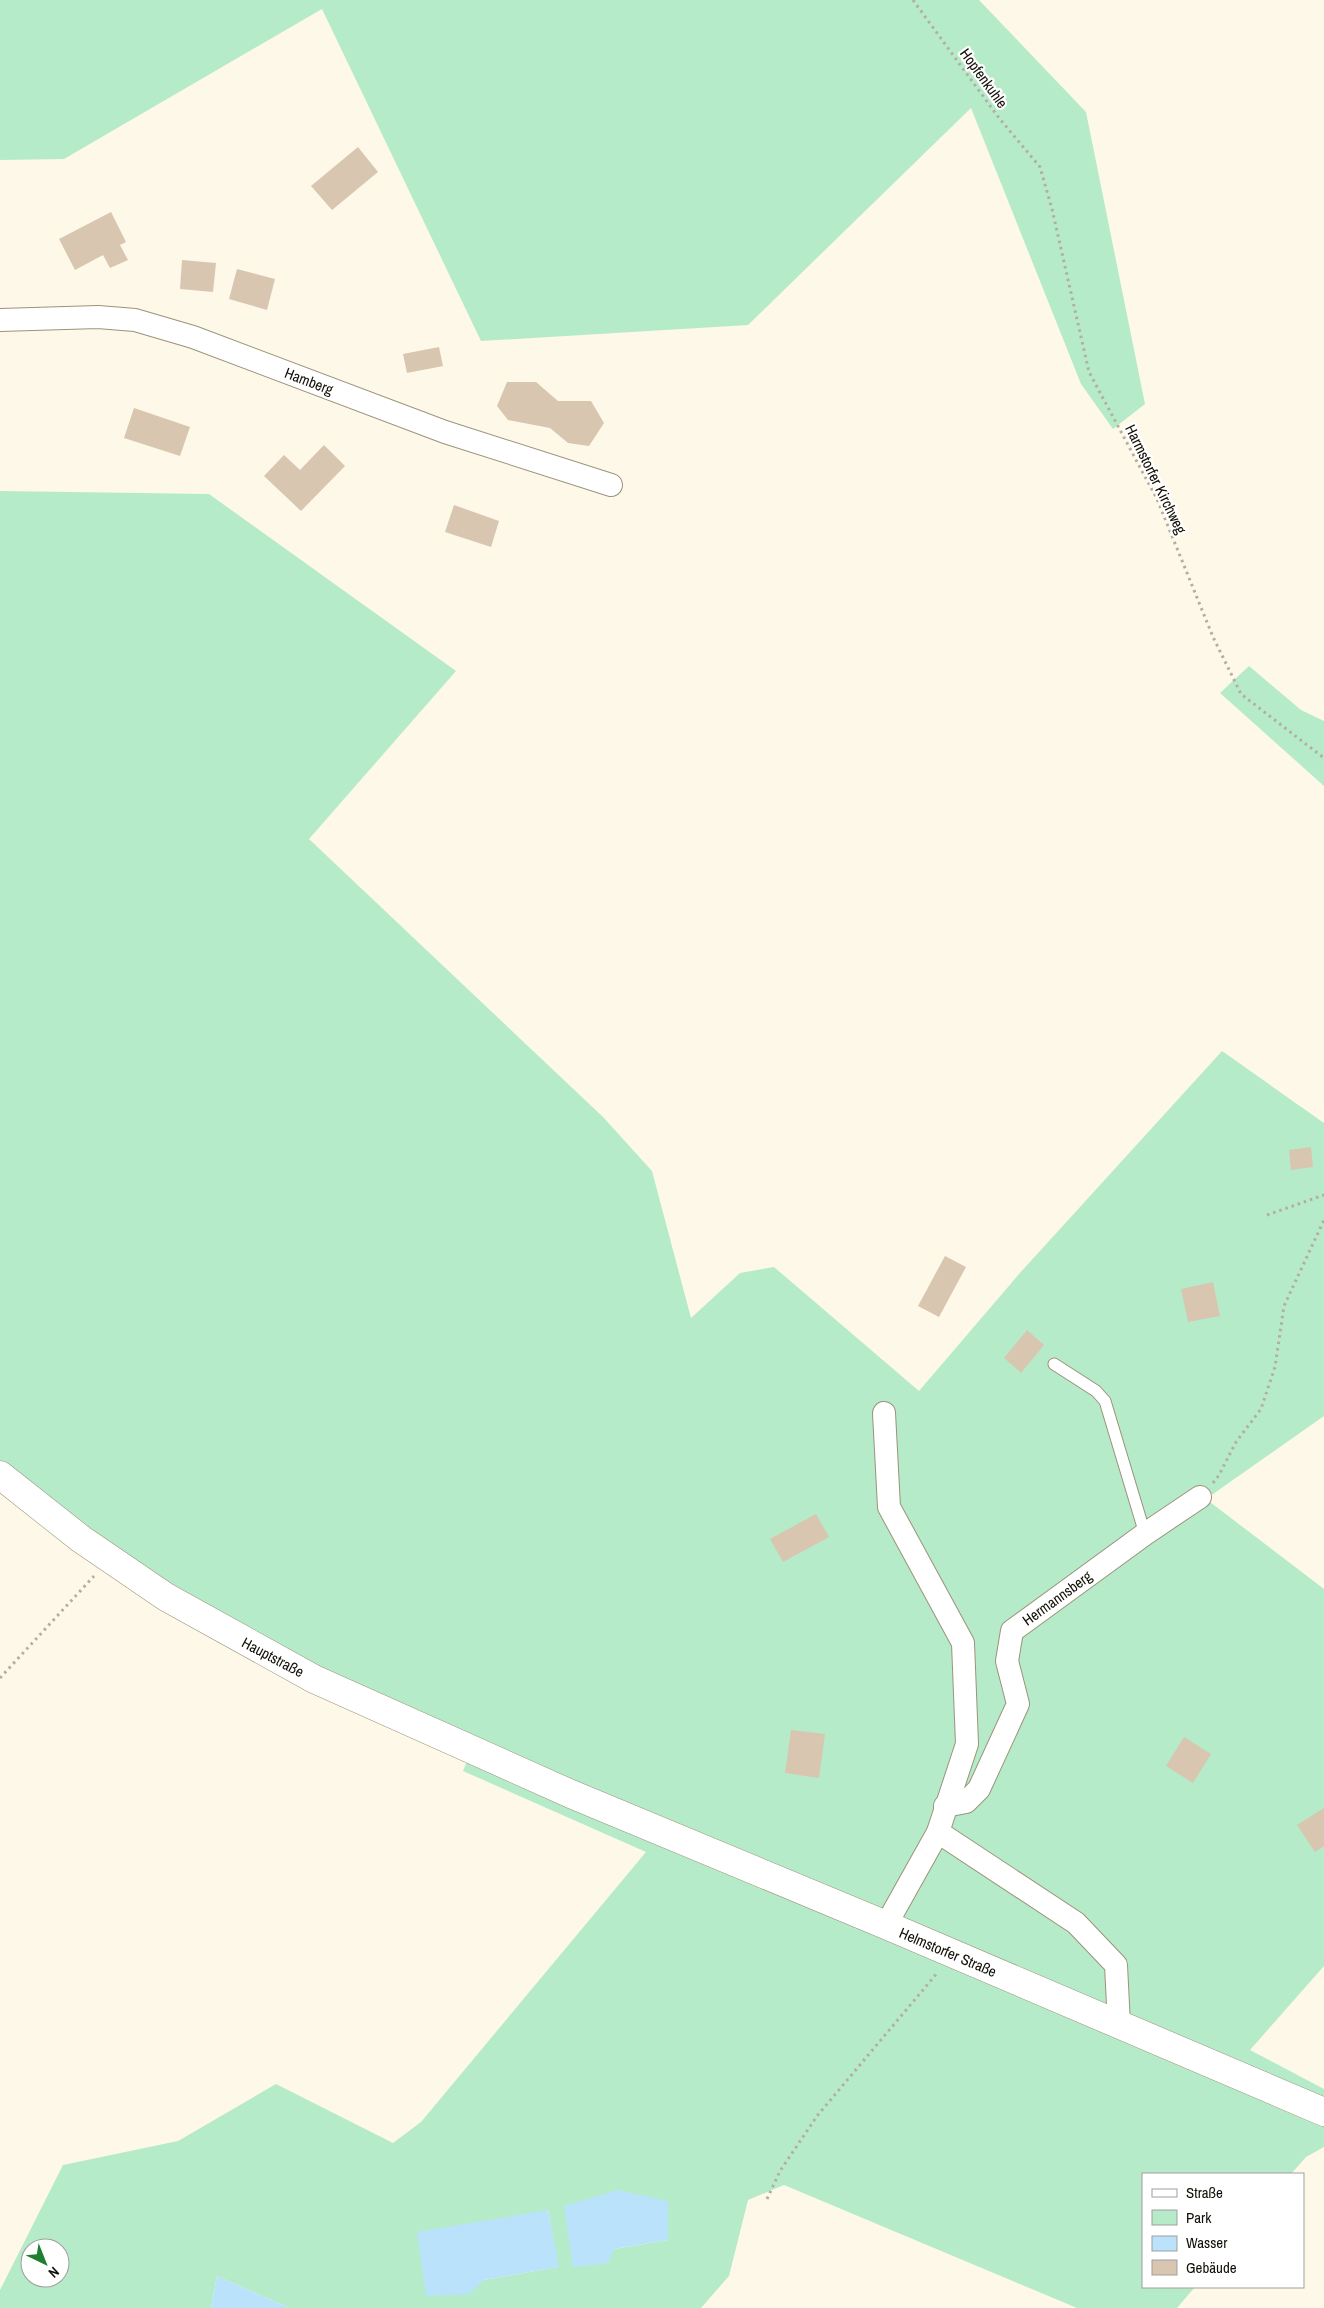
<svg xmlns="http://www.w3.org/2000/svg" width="1324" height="2308" font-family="'Archivo Narrow',sans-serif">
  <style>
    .green { fill: #b6ebc9; fill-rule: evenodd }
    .water { fill: #bbe2fb }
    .building { fill: #d8c6b0 }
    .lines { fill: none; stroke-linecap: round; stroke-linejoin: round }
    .service-casing { stroke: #9b937a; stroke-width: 13 }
    .minor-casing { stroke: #9b937a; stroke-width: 24 }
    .secondary-casing { stroke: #9b937a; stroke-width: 29 }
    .path { stroke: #b3aea0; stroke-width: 3; stroke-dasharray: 2.5 4; stroke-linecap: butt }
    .service { stroke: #fff; stroke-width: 11 }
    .minor { stroke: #fff; stroke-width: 22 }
    .secondary { stroke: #fff; stroke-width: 28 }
    .labels { text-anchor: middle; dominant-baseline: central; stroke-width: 4.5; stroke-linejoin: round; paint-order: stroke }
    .street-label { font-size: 15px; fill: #120f06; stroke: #fff }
  </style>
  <rect width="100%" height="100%" fill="#fef8e8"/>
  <g class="green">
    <path d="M0,0h979l107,112 59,292 -32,25 -32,-45 -110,-276 -223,217 -267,16 -159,-332 -258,150 -64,1z"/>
    <path d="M0,491l209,3 247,177 -147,168 294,278 49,54 39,147 49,-45 34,-6 145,124 100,-117 203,-223 102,72v293l-118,83 118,90v377l-74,84 74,39v58l-18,10 -15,17h-148v113h52l-18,21h-100l-293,-123 -36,15 -19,76 -28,32h-412l-72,-32 -6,32h-211v-18l63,-125 115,-24 98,-57 117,59 28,-21 225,-270 -183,-81 12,-30 -159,-70 -150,-90 -78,-54 -88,-65zM668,2201v39l-54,9zM548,2210l10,57 -74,13zM30,2248h30v30h-30z"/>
    <path d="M1249,666l52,44 23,11v65l-104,-93z"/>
  </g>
  <g class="water">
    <path d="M618,2190l50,11v39l-54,9 -6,14 -35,4 -9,-61z"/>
    <path d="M548,2210l11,57 -75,13 -15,14 -43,2 -9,-64z"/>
    <path d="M217,2276l72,32h-78z"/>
  </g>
  <g class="building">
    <path d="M358,147l20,25 -46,38 -21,-24z"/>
    <path d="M111,212l15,30 -6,3 8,15 -18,8 -7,-13 -28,15 -16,-31z"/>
    <path d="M182,260l34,3 -3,29 -33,-3z"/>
    <path d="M237,269l38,10 -8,31 -38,-11z"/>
    <path d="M439,347l4,19 -36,7 -4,-19z"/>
    <path d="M507,382h29l22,19h33l13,22 -15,23 -21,-3 -18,-15 -42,-8 -11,-14z"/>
    <path d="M134,408l56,19 -10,29 -56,-18z"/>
    <path d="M324,445l21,21 -44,45 -37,-35 20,-21 16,15z"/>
    <path d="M454,505l45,16 -8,26 -46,-15z"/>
    <path d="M1311,1147l2,20 -22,3 -2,-20z"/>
    <path d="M945,1256l21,11 -27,50 -21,-11z"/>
    <path d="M1213,1282l7,34 -32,6 -7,-33z"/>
    <path d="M1027,1330l17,15 -23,28 -17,-15z"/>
    <path d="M816,1514l13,23 -46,25 -13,-23z"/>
    <path d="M791,1730l34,4 -6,44 -34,-5z"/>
    <path d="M1184,1737l27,17 -18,29 -27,-17z"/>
    <path d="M1324,1808v38l-9,6 -18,-27z"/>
  </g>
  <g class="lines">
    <g class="service-casing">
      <path id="service" d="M1054,1364l42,27 9,10 40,133"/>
    </g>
    <g class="minor-casing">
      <g id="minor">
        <path d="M0,320l98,-3 37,3 58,17 252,95 166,53"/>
        <path d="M884,1413l5,94 74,136 4,101 -29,88 -52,93"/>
        <path d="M945,1806l21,-4 13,-13 39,-85 -11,-43 5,-30 133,-97 55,-37"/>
        <path d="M938,1832l138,91 40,42 3,60"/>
      </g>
    </g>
    <g class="secondary-casing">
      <path id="secondary" d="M0,1475l81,64 85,58 148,82 257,115 315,131 438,187"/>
    </g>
    <g class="path">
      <path d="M913,0l86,118 41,49 12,42 37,163 68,127 56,138 28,57 83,64"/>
      <path d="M1267,1215l57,-20"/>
      <path d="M1213,1483l6,-8 17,-33 25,-33 14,-42 9,-61 40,-86"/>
      <path d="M0,1678l94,-102"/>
      <path d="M767,2199l13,-28 37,-55 121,-144"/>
    </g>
    <use href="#service" class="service"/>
    <use href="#minor" class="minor"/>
    <use href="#secondary" class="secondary"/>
  </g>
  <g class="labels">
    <g class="street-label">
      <text transform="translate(984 78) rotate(54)">Hopfenkuhle</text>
      <text transform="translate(309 381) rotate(21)">Hamberg</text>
      <text transform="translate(1156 479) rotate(64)">Harmstorfer Kirchweg</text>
      <text transform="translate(1057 1598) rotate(-36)">Hermannsberg</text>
      <text transform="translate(273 1657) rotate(28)">Hauptstraße</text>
      <text transform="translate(948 1952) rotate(23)">Helmstorfer Straße</text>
    </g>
  </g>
  <rect x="1142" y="2173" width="162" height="115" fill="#ffffff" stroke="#a09f9b"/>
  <rect x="1152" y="2189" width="25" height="8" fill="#ffffff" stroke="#a09f9b"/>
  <text x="1186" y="2198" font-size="15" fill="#120f06">Straße</text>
  <rect x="1152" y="2210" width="25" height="15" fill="#b6ebc9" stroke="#a09f9b"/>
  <text x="1186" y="2223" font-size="15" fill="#120f06">Park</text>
  <rect x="1152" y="2236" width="25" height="15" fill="#bbe2fb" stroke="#a09f9b"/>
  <text x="1186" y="2248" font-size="15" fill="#120f06">Wasser</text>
  <rect x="1152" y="2260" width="25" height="15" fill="#d8c6b0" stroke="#a09f9b"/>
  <text x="1186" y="2273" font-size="15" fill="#120f06">Gebäude</text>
  <g transform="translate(45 2263) rotate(137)"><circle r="24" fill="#ffffff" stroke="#a09f9b"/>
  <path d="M0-4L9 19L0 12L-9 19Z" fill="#1f7f31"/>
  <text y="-8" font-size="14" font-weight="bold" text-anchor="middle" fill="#120f06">N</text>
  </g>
</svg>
